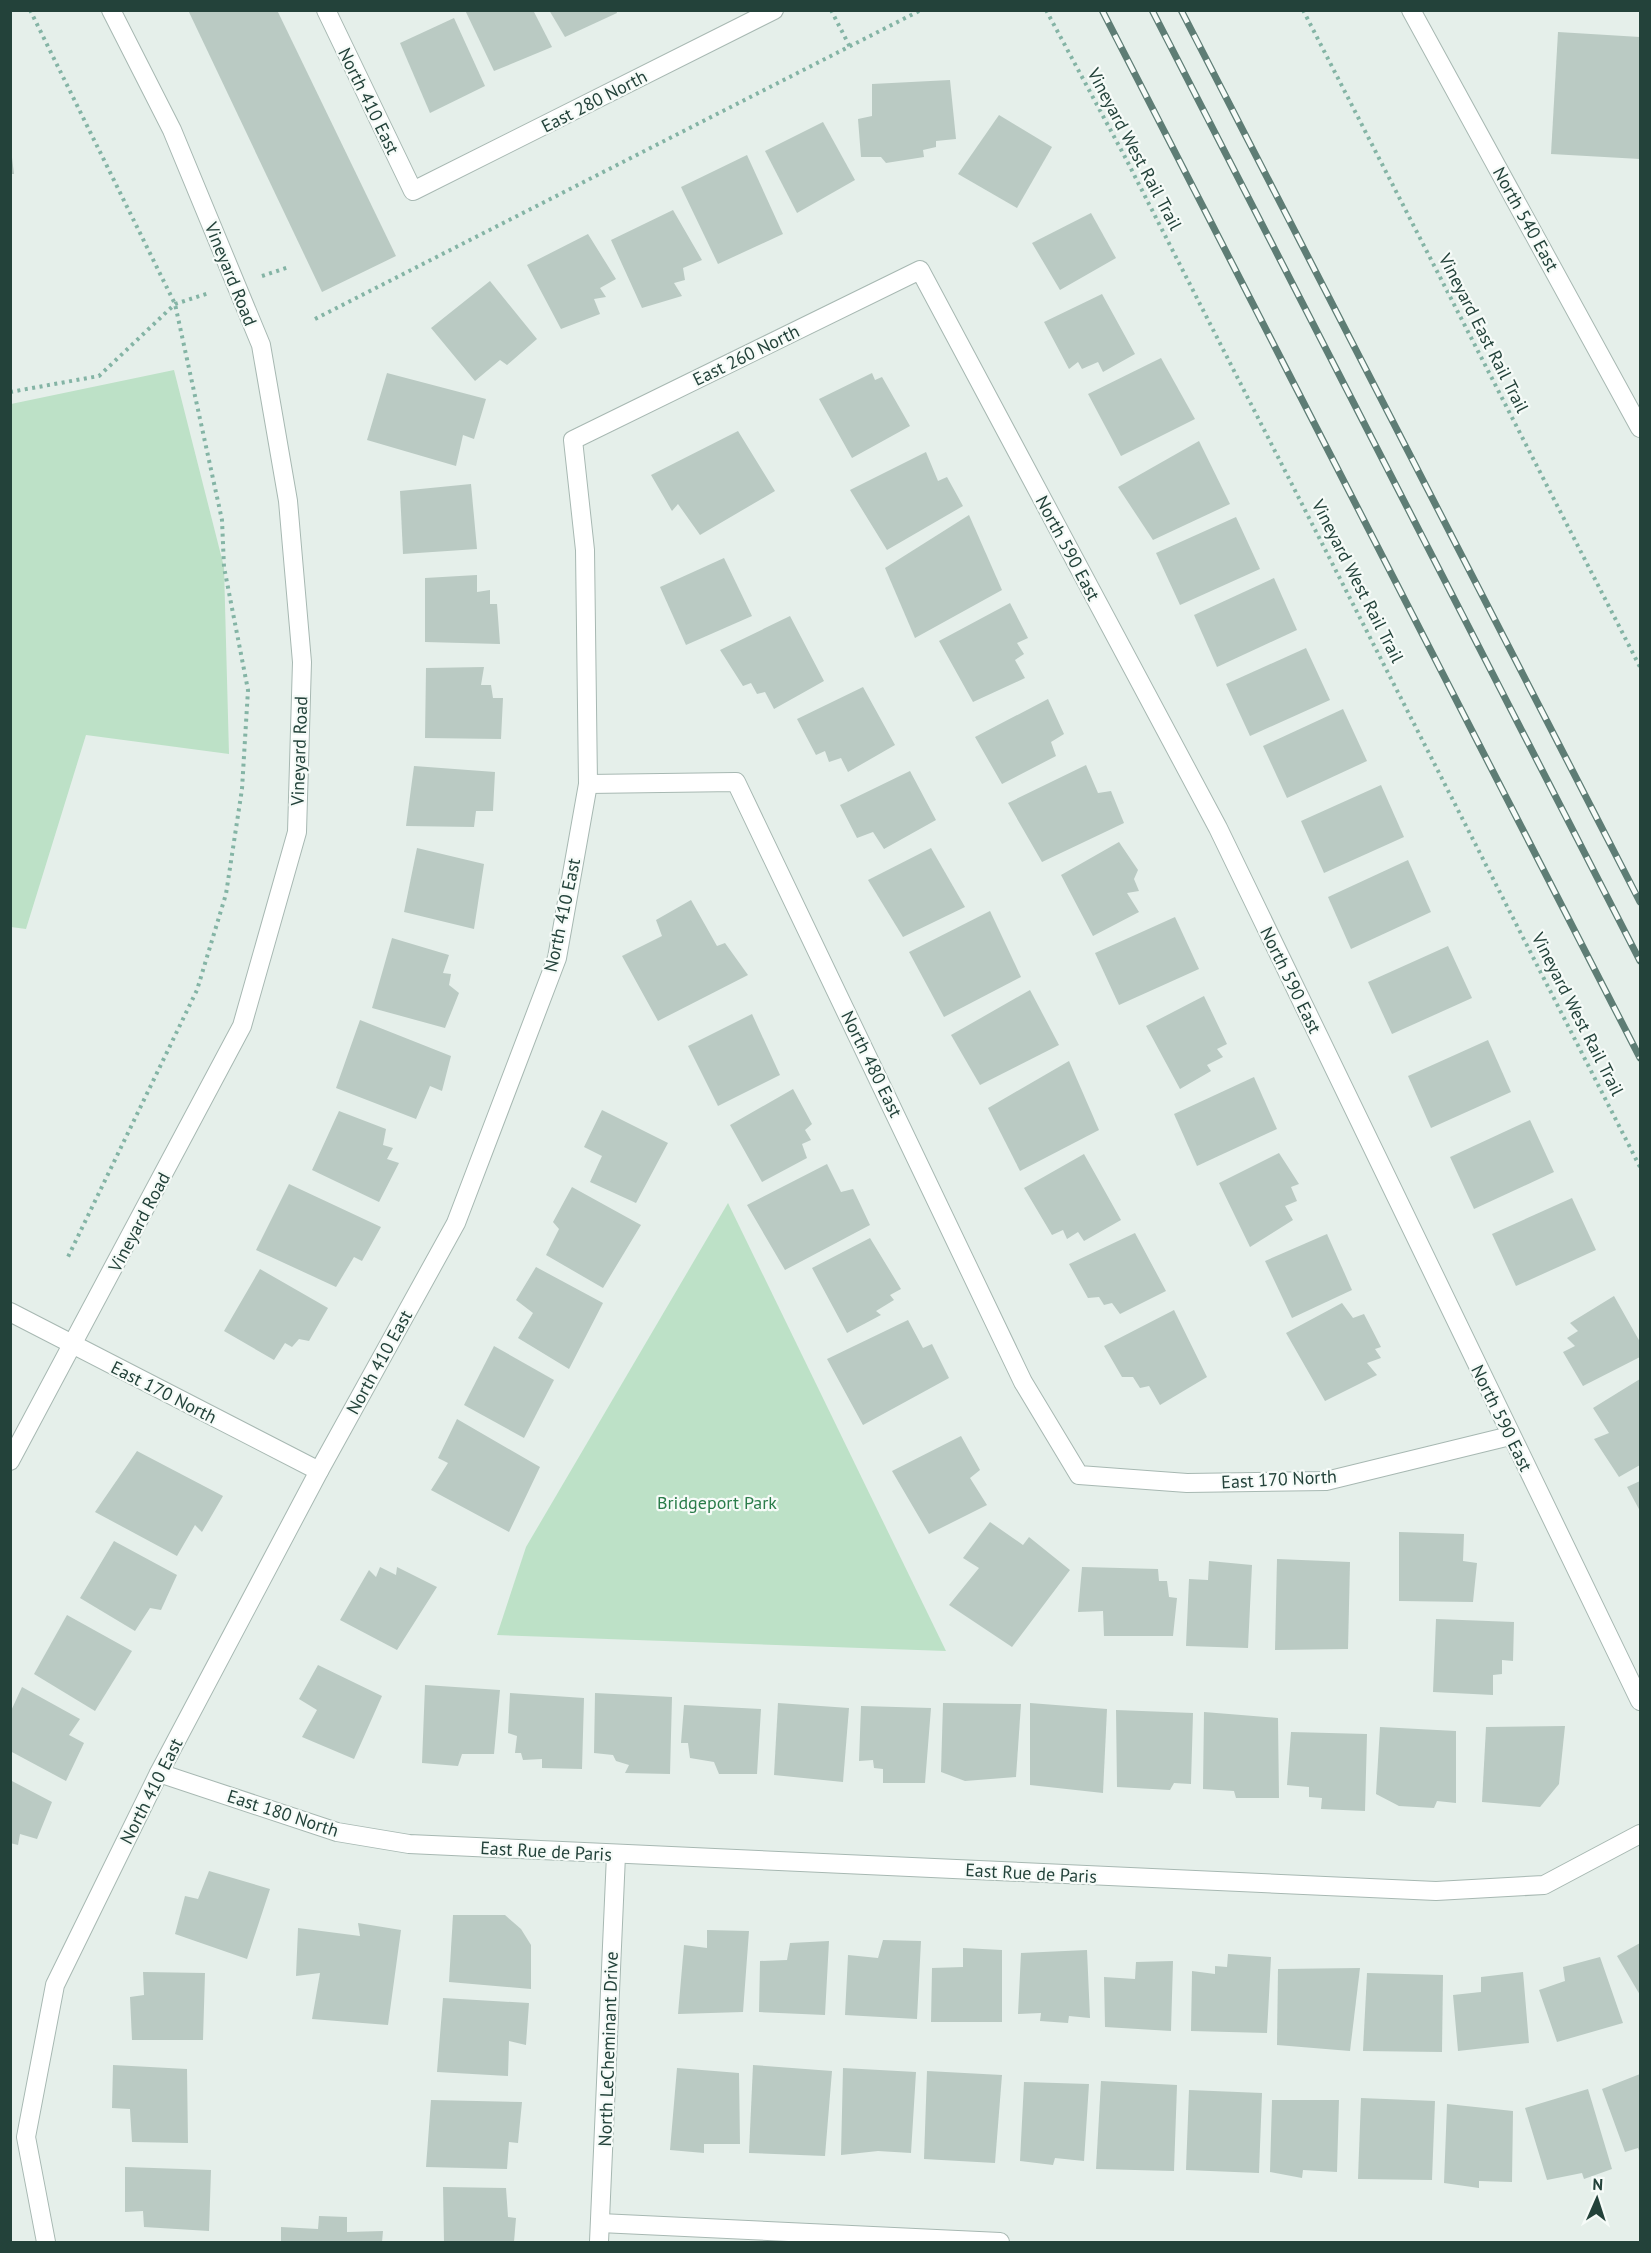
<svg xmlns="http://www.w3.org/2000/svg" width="1651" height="2253" font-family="'PT Sans',sans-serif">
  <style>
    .green { fill: #bde1c7 }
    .building { fill: #bacac3 }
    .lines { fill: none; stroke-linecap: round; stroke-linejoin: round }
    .minor-casing { stroke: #a7b8b2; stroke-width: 20 }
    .tertiary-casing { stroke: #a7b8b2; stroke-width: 20 }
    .path { stroke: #84b4a5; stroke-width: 4; stroke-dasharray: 3 4.5; stroke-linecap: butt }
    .minor { stroke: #fff; stroke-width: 18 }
    .tertiary { stroke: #fff; stroke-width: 18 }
    .rail-casing { stroke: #5e7d75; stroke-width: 7 }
    .rail { stroke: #f6fbf8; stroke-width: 4.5; stroke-dasharray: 14; stroke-linecap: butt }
    .labels { text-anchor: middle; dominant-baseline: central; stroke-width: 4.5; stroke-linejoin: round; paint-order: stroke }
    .street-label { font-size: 18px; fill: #23423a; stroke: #f6fbf8 }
    .park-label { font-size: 18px; fill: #2a7c4a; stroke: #f6fbf8 }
  </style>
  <rect width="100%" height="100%" fill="#e5efea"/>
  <g class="green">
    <path d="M174,370l50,197 5,187 -143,-19 -60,194 -15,-2v-523z"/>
    <path d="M728,1203l218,448 -449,-16 29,-88z"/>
  </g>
  <g class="building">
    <path d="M188,10h89l119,246 -74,36z"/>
    <path d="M465,10h68l19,37 -58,24z"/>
    <path d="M549,10h67l1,3 -52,24z"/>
    <path d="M454,18l31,68 -55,27 -30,-70z"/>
    <path d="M1558,32l82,5v122l-89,-5z"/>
    <path d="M950,80l6,59 -20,2v6l-13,3 1,7 -38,6 -5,-6h-20l-3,-38 14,-3v-32z"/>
    <path d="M999,115l53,32 -35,61 -59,-34z"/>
    <path d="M823,122l32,58 -58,33 -32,-62z"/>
    <path d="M10,141l4,33h-4z"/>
    <path d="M747,155l36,79 -65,30 -37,-77z"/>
    <path d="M673,210l29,50 -19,8 2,12 -11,3 8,13 -40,12 -31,-68z"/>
    <path d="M1091,213l25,45 -56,32 -28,-47z"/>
    <path d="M588,234l28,45 -16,9 6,9 -12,2 6,15 -39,15 -34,-64z"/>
    <path d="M490,281l47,58 -30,26 -7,-5 -25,21 -44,-53z"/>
    <path d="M1102,294l33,60 -32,18 -5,-10 -16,7 -4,-7 -9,7 -25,-47z"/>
    <path d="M1161,358l34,61 -74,37 -33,-62z"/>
    <path d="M387,373l99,26 -12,40 -11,-4 -7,31 -89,-26z"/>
    <path d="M872,373l3,7 7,-3 28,49 -58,32 -33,-59z"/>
    <path d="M738,431l37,60 -75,44 -22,-31 -6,7 -21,-36z"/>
    <path d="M1199,441l31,63 -77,36 -35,-53z"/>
    <path d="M926,452l12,29 9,-4 16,29 -76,44 -37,-60z"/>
    <path d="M471,484l6,65 -74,5 -3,-63z"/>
    <path d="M969,515l33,75 -87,48 -30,-70z"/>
    <path d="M1236,517l24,52 -80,36 -24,-52z"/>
    <path d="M724,558l28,58 -66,29 -26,-58z"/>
    <path d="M477,575v17l13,-2v14h7l3,40 -75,-2v-64z"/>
    <path d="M1274,578l23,52 -80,37 -23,-52z"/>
    <path d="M1010,603l18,35 -11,5 7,11 -9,6 10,18 -52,24 -34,-61z"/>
    <path d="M790,616l34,65 -50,28 -9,-17 -8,2 -6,-11 -8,3 -23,-36z"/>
    <path d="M1306,648l24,52 -80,36 -24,-52z"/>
    <path d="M484,667l-3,18h10l2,13h10l-2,41 -76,-1 1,-70z"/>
    <path d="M863,687l32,58 -47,27 -7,-14 -12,4 -4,-11 -9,4 -19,-36z"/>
    <path d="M1048,699l16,35 -13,8 5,14 -54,28 -27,-47z"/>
    <path d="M1343,709l24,52 -80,37 -24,-52z"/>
    <path d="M1086,765l12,28 13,-2 13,32 -82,39 -34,-59z"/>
    <path d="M414,766l81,6 -2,39h-17l-2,16 -68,-1z"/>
    <path d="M910,771l26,49 -52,29 -11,-17 -16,6 -17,-33z"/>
    <path d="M1381,785l23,52 -80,36 -23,-52z"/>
    <path d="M1119,842l19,28 -4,9 5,12 -12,2 12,19 -46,24 -32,-61z"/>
    <path d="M417,848l67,16 -10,65 -70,-17z"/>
    <path d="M931,848l34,59 -62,30 -35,-57z"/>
    <path d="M1408,860l23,52 -80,37 -23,-52z"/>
    <path d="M691,900l26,46 8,-3 23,32 -90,46 -36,-65 40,-20 -6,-16z"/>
    <path d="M990,911l31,66 -77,40 -35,-65z"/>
    <path d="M1175,917l24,52 -80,36 -24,-52z"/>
    <path d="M392,938l57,17 -6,18 8,1 -2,11 10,8 -14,35 -73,-20z"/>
    <path d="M1448,946l24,52 -80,36 -24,-52z"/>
    <path d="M1030,990l29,55 -79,40 -29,-50z"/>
    <path d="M1204,996l23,48 -10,5 6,8 -16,8 4,6 -31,18 -34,-63z"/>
    <path d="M752,1014l28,61 -62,31 -30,-60z"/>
    <path d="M360,1020l91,36 -9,35 -12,-5 -14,33 -80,-31z"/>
    <path d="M1488,1040l23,52 -80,36 -23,-52z"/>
    <path d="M1069,1061l30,69 -79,41 -32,-63z"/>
    <path d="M1254,1077l23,52 -80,37 -23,-52z"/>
    <path d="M793,1089l19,35 -7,6 6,10 -9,4 5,14 -45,24 -32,-57z"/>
    <path d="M602,1110l66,33 -32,60 -46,-21 12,-26 -18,-9z"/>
    <path d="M339,1111l47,18 -3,16 10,3 -6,11 12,4 -20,39 -67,-32z"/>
    <path d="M1530,1120l24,52 -80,37 -24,-52z"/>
    <path d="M1279,1153l20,31 -8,3 6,14 -12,5 8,14 -43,27 -31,-64z"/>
    <path d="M1084,1154l37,66 -37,21 -6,-9 -11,7 -4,-9 -11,5 -28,-47z"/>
    <path d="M827,1164l14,28 12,-3 17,36 -85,45 -38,-65z"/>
    <path d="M289,1184l92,43 -19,34 -8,-4 -18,30 -80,-37z"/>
    <path d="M572,1187l69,38 -38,63 -57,-33 13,-26 -6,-7z"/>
    <path d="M1572,1198l24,52 -80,36 -24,-52z"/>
    <path d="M1135,1233l31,58 -46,23 -8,-11 -8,2 -5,-8 -11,1 -19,-34z"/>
    <path d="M1327,1234l25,56 -60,28 -27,-57z"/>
    <path d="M870,1238l31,51 -11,6 4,5 -18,11 5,4 -34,18 -35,-65z"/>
    <path d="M536,1267l67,36 -34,66 -51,-31 15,-25 -17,-13z"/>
    <path d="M260,1269l68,39 -19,33 -10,-2 -7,8 -7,-4 -11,17 -50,-29z"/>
    <path d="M1614,1296l26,46v15l-57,29 -20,-34 12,-6 -8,-8 11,-7 -8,-8z"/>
    <path d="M1342,1303l11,15 11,-4 17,33 -6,2 6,9 -14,5 10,12 -52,26 -39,-68z"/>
    <path d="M1174,1310l33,67 -47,28 -11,-19 -9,2 -7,-11h-11l-18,-31z"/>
    <path d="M908,1320l15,28 9,-4 17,34 -86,47 -36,-66z"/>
    <path d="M494,1346l60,34 -30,58 -60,-33z"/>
    <path d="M1640,1379v86l-21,12 -25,-38 15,-6 -16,-25z"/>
    <path d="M457,1419l83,48 -31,65 -78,-42 17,-27 -10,-5z"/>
    <path d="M961,1436l19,34 -10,8 17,27 -58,29 -37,-63z"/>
    <path d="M137,1451l86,45 -21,36 -7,-7 -18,31 -82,-44z"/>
    <path d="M1640,1481v30l-13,-24z"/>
    <path d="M990,1522l33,23 6,-8 41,33 -58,77 -63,-42 30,-37 -16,-10z"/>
    <path d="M1399,1532l65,2 -1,27 14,2 -4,39 -74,-1z"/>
    <path d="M114,1541l63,34 -16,35 -11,-2 -15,23 -55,-33z"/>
    <path d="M1277,1559l73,3 -2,87 -73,1z"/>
    <path d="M1209,1561l43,4 -4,83 -62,-2 3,-67 19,1z"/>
    <path d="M380,1567l16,8 1,-8 40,20 -40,63 -57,-30 29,-50 7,7z"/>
    <path d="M1082,1567l76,2 1,12h8l2,16 8,1 -4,38h-69l-1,-25 -25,1z"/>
    <path d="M67,1615l65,36 -37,60 -61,-37z"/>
    <path d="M1436,1619l78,3 -1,39 -11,-1v14l-9,1v20l-60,-3z"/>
    <path d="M318,1665l64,31 -28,63 -52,-22 15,-27 -18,-11z"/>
    <path d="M425,1685l75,5 -6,64h-32l-4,12 -36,-3z"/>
    <path d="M22,1687l58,32 -11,16 15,8 -18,38 -56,-30v-38z"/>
    <path d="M510,1693l74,5 -2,71 -40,-1v-9l-19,1 -2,-7h-6l2,-17 -9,-3z"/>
    <path d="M595,1693l77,4 -2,77 -45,-1 4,-8 -13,-4 -3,-6 -19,-2z"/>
    <path d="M778,1703l71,5 -6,74 -69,-7z"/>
    <path d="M943,1703l78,1 -5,73 -51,4 -24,-9z"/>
    <path d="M1030,1703l77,6 -4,84 -73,-8z"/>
    <path d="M684,1705l77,4 -4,65h-38l-5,-12 -24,-4 -2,-15h-7z"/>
    <path d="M861,1706l70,2 -6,75h-42v-14l-9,-1 -1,-8 -14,1z"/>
    <path d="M1116,1710l77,3 -2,71 -17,-1 -4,7 -53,-3z"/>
    <path d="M1204,1712l74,6 1,80h-43l-2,-7 -31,-2z"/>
    <path d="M1565,1726l-6,58 -19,23 -58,-5 4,-75z"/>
    <path d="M1380,1727l76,4v72l-19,-2 -3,7 -35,-2 -23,-12z"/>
    <path d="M1291,1732l76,2 -2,77 -44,-2 1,-11 -13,-1v-10l-22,-2z"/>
    <path d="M10,1780l42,22 -15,37 -17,-5 -2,11 -8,-2z"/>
    <path d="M209,1871l61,18 -23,70 -72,-25 10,-38 13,3z"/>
    <path d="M453,1915h52l16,14 10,16v44l-82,-7z"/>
    <path d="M358,1923l43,7 -13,95 -76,-6 8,-46 -24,3 2,-48 62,8z"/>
    <path d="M707,1930l42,1 -6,81 -65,2 6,-69 23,3z"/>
    <path d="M883,1940l38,1 -4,78 -72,-4 3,-60 30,3z"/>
    <path d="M829,1941l-4,74 -66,-3 1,-51 27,-1 3,-17z"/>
    <path d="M1640,1943v52l-23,-39z"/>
    <path d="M963,1948l39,2v72h-71l1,-54 31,-1z"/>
    <path d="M1087,1950l3,68 -21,-2 -1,7 -28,-2 1,-8 -23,1 3,-61z"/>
    <path d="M1228,1954l43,3 -4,76 -76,-2 1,-60 23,3v-8l12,1z"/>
    <path d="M1600,1957l23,66 -66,19 -18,-52 26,-9 -2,-14z"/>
    <path d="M1173,1961l-2,70 -66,-4 -1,-50 31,2 1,-17z"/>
    <path d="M1360,1968l-10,83 -73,-6 1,-76z"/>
    <path d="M143,1972l62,1 -2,67h-71l-2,-43 14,-2z"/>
    <path d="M1523,1972l6,71 -71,8 -5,-56 28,-3v-15z"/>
    <path d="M1367,1973l76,2 -1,77 -79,-1z"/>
    <path d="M443,1998l86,5 -3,42 -17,-4 -1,35 -71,-4z"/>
    <path d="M113,2065l74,4 1,74 -56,-1 -2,-33 -18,-1z"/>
    <path d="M753,2065l79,6 -7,85 -76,-3z"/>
    <path d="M677,2068l62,5 1,71h-36v9l-34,-3z"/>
    <path d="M843,2068l73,4 -5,81 -33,-2 -37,4z"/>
    <path d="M927,2071l75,4 -7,88 -71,-4z"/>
    <path d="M1640,2074v79l-2,-5 -13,4 -23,-63z"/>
    <path d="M1101,2081l76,4 -3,86 -78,-2z"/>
    <path d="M1024,2082l65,2 -5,77 -29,-3 -2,7 -33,-4z"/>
    <path d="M1588,2089l24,80 -28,10 -2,-6 -35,7 -22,-72z"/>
    <path d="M1189,2090l73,3 -3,80 -73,-3z"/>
    <path d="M1361,2098l74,3 -3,79 -74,-1z"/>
    <path d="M431,2100l91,2 -4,41 -9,-1 -2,27 -81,-2z"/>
    <path d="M1272,2100h67l-2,72 -34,-2 -1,8 -32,-6z"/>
    <path d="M1447,2104l66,7 -1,71 -33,-1v7l-35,-5z"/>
    <path d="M125,2167l86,3 -2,61 -65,-4 -1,-16 -18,1z"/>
    <path d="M443,2187l63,1 2,29 8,1 -2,24h-70z"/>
    <path d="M319,2216l28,1v15l36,-1 -1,11h-101v-15l37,2z"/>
  </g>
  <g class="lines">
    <g class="minor-casing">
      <g id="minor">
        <path d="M326,10l87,181 361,-181"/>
        <path d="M1411,10l229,418"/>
        <path d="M588,784l148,-2 287,600 56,93 108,8 139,-2 184,-45"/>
        <path d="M10,1312l309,159"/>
        <path d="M159,1773l178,59 72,12 1027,47 108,-6 96,-51"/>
        <path d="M600,2223l400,19"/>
        <path d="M46,2242l-20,-105 29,-152 104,-212 160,-302 137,-248 101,-265 31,-174 -3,-234 -12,-110 347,-170 298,558 422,873"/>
        <path d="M599,2242l17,-387"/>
      </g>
    </g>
    <g class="tertiary-casing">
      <path id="tertiary" d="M10,1461l232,-435 55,-194 5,-170 -14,-161 -27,-156 -89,-215 -61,-120"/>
    </g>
    <g class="path">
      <path d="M30,10l145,294 47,216 2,47 24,123 -6,99 -16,105 -29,96 -130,269"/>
      <path d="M831,10l19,37"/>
      <path d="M1046,10l79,147 515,1010"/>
      <path d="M1303,10l337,657"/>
      <path d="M262,276l27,-9"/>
      <path d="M315,319l606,-309"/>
      <path d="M10,392l89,-16 76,-72 34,-11"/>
    </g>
    <use href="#minor" class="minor"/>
    <use href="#tertiary" class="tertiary"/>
    <g class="rail-casing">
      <g id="rail">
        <path d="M1102,10l538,1048"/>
        <path d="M1152,10l488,951"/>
        <path d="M1181,10l459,892"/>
      </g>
    </g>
    <use href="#rail" class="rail"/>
  </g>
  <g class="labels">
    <g class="street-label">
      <text transform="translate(369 101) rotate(64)">North 410 East</text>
      <text transform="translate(594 101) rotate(-27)">East 280 North</text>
      <text transform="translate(1135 149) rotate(62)">Vineyard West Rail Trail</text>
      <text transform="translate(1526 219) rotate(61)">North 540 East</text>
      <text transform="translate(231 274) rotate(68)">Vineyard Road</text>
      <text transform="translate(1484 333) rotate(63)">Vineyard East Rail Trail</text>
      <text transform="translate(746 355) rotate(-26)">East 260 North</text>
      <text transform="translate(1068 548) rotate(62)">North 590 East</text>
      <text transform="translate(1358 581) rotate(63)">Vineyard West Rail Trail</text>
      <text transform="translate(299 751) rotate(-88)">Vineyard Road</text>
      <text transform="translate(562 915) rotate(-78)">North 410 East</text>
      <text transform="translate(1291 980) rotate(64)">North 590 East</text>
      <text transform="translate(1578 1014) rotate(63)">Vineyard West Rail Trail</text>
      <text transform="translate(872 1064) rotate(64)">North 480 East</text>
      <text transform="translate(139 1222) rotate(-62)">Vineyard Road</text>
      <text transform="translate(379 1362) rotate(-61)">North 410 East</text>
      <text transform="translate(164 1392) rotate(27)">East 170 North</text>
      <text transform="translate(1502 1418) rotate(64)">North 590 East</text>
      <text transform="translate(1279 1479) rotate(-3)">East 170 North</text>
      <text transform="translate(151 1791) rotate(-63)">North 410 East</text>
      <text transform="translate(283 1813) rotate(18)">East 180 North</text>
      <text transform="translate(546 1851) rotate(3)">East Rue de Paris</text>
      <text transform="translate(1031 1873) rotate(3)">East Rue de Paris</text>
      <text transform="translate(608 2049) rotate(-88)">North LeCheminant Drive</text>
    </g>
    <g class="park-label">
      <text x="717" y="1502">Bridgeport Park</text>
    </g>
  </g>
  <rect width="1651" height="2253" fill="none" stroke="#23423a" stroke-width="24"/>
  <g transform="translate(1597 2199) rotate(3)" stroke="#f6fbf8" stroke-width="4.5" paint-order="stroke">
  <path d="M0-4.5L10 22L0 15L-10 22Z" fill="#23423a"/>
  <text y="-9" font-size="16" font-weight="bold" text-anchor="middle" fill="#23423a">N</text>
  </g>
</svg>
